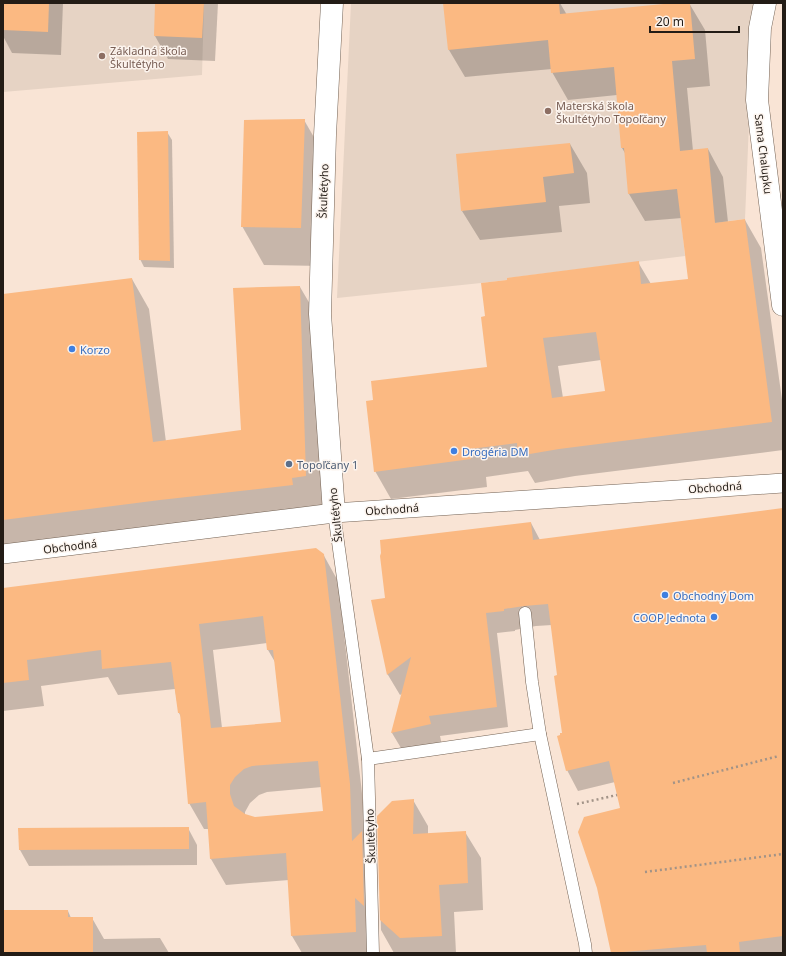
<svg xmlns="http://www.w3.org/2000/svg" width="786" height="956" font-family="'Noto Sans',sans-serif">
  <style>
    .education { fill: #e6d3c4 }
    .shadow { fill: #0003; fill-rule: evenodd }
    .building { fill: #fbb982; fill-rule: evenodd }
    .lines { fill: none; stroke-linecap: round; stroke-linejoin: round }
    .service-casing { stroke: #736254; stroke-width: 13 }
    .pedestrian-casing { stroke: #736254; stroke-width: 20 }
    .minor-casing { stroke: #736254; stroke-width: 23 }
    .path { stroke: #a29387; stroke-width: 2.5; stroke-dasharray: 2 3; stroke-linecap: butt }
    .service { stroke: #fff; stroke-width: 12 }
    .pedestrian { stroke: #fff; stroke-width: 19 }
    .minor { stroke: #fff; stroke-width: 22 }
    .education-dot { fill: #8d6e63; stroke: #fcf4ee; stroke-width: 1.5 }
    .shop-dot { fill: #3f7fe0; stroke: #fcf4ee; stroke-width: 1.5 }
    .service-dot { fill: #5c6f8a; stroke: #fcf4ee; stroke-width: 1.5 }
    .labels { text-anchor: middle; dominant-baseline: central; stroke-width: 3; stroke-linejoin: round; paint-order: stroke }
    .education-label { font-size: 11px; fill: #785e54; stroke: #fcf4ee; text-anchor: start }
    .street-label { font-size: 11px; fill: #231c16; stroke: #fcf4ee }
    .shop-label { font-size: 11px; fill: #366cbe; stroke: #fcf4ee; text-anchor: start }
    .service-label { font-size: 11px; fill: #4e5e75; stroke: #fcf4ee; text-anchor: start }
  </style>
  <rect width="100%" height="100%" fill="#f9e4d5"/>
  <g class="education">
    <path d="M3,3h201l-2,72 -199,17z"/>
    <path d="M351,3h403l-9,216 -63,8 3,29 -178,22v2l-26,3 -144,15z"/>
  </g>
  <g class="shadow">
    <path d="M3,3h60l-2,52 -49,-2 -9,-17z"/>
    <path d="M156,3h62l-3,58 -47,-2 -13,-23z"/>
    <path d="M444,3h116l7,12 122,-12 16,27 5,56 -23,2 6,63 15,-2 15,28 5,45 17,-2 16,28 22,159v43l-208,26 -40,7 -7,-12 -42,6 1,10 -96,12 -16,-28v-71l113,-32 150,-106 13,22 38,-4 -7,-62 -37,3 -16,-27 -4,-41 -3,-5 -5,-53 -49,5 -16,-28v-3l-87,8 -16,-27zM601,360l5,32 -43,6 -5,-32z"/>
    <path d="M304,120l22,38 -3,108 -59,-1 -22,-39z"/>
    <path d="M167,132l5,8 2,128 -30,-1 -4,-8z"/>
    <path d="M570,144l17,29 3,30 -31,3 3,26 -82,8 -18,-29z"/>
    <path d="M132,279l17,30 17,133 76,-11 58,-144 17,29 5,190 -319,45v-256z"/>
    <path d="M783,509v444h-171l-14,-65 23,-79 -6,-27 -37,9 -11,-21 -9,-94 -6,-51 -16,1 -21,4v1l-18,2 11,94 -68,9 2,9 -38,8 -12,-20 11,-40 -3,2 -12,-20 -15,-74 13,-2 145,-76 9,17z"/>
    <path d="M323,554l15,27 26,230 2,27 11,20 2,95h-77l-10,-17 -3,-56 -63,5 -15,-26 -2,-30h-5l-15,-26 -8,-86 -2,-4 -4,-24 -57,6 -10,-18 -67,9 3,20 -41,5v-122zM267,643l1,7 7,12 7,61 -60,5 -9,-78zM322,787l2,25 -69,6 -10,-3v-3l5,-9 9,-8 8,-3z"/>
    <path d="M413,800l15,26v8l37,-2 16,26 2,52 -29,2 2,41h-62l-13,-23 -3,-113z"/>
    <path d="M188,828l9,17v20l-168,1 -9,-16z"/>
    <path d="M3,911h65l3,7h21l12,21 56,-1 9,15h-166z"/>
  </g>
  <g class="building">
    <path d="M3,3h46l-1,29 -45,-2z"/>
    <path d="M155,3h49l-2,35 -48,-2z"/>
    <path d="M443,3h116l1,11 114,-11h16l5,56 -23,2 8,90 28,-3 7,75 30,-4 27,203 -213,27 -41,7 -1,-13 -47,6 1,10 -97,13 -8,-71 7,-1 -2,-19 116,-14 -6,-50 4,-1 -4,-33 26,-3v-2l132,-17 2,23 47,-5 -11,-90 -49,5 -4,-46h-3l-7,-81 -63,6 -3,-33 -100,10zM596,332l9,59 -53,7 -9,-60z"/>
    <path d="M305,119l-4,109 -60,-1 3,-107z"/>
    <path d="M168,131l2,130 -31,-1 -2,-128z"/>
    <path d="M570,143l4,30 -31,4 3,25 -85,9 -5,-57z"/>
    <path d="M132,278l21,164 88,-12 -8,-142 67,-2 6,190 -14,2 1,7 -133,15 -157,20v-226z"/>
    <path d="M783,508v428l-44,6 1,11h-33l-1,-8 -95,8 -14,-65 -19,-56 6,-15 36,-9 -11,-47 -43,10 -9,-35 3,-1v-2h2l-8,-57 3,-1 -9,-71 -24,2 -20,3v2l-18,2 11,94 -68,9 2,8 -40,9 20,-76 -24,18 -16,-75 14,-2 -5,-42 1,-3 -1,-13 151,-18 2,18z"/>
    <path d="M316,548l8,6 26,230 2,57 10,-10 2,75 -9,-8 1,34 -65,4 -5,-83 -76,6 -4,-57 -18,2 -8,-91h-2l-7,-51 -69,7 -1,-19 -74,10 2,20 -26,3v-95zM263,616l4,34h6l8,72 -70,6 -12,-104zM318,761l5,50 -68,6 -10,-3 -11,-8 -4,-12v-9l5,-8 9,-8 8,-3z"/>
    <path d="M414,799l-1,35 53,-3 2,52 -29,2 3,51 -42,2 -20,-18 -3,-104 15,-15z"/>
    <path d="M189,827v22l-170,1 -1,-22z"/>
    <path d="M3,910h65v7h25v36h-90z"/>
  </g>
  <g class="lines">
    <g class="service-casing">
      <g id="service">
        <path d="M334,513l34,246 5,194"/>
        <path d="M525,613l7,69 8,52 45,210 1,9"/>
        <path d="M368,759l172,-25"/>
      </g>
    </g>
    <g class="pedestrian-casing">
      <path id="pedestrian" d="M3,554l331,-41 449,-30"/>
    </g>
    <g class="minor-casing">
      <g id="minor">
        <path d="M332,3l-7,132 -5,179 14,199"/>
        <path d="M765,3l-5,25 -3,72 26,205"/>
      </g>
    </g>
    <g class="path">
      <path d="M673,783l106,-27"/>
      <path d="M577,804l40,-9"/>
      <path d="M645,872l138,-18"/>
    </g>
    <use href="#service" class="service"/>
    <use href="#pedestrian" class="pedestrian"/>
    <use href="#minor" class="minor"/>
  </g>
  <g class="education-dot">
    <circle cx="102" cy="56" r="4"/>
    <circle cx="548" cy="111" r="4"/>
  </g>
  <g class="shop-dot">
    <circle cx="72" cy="349" r="4"/>
    <circle cx="454" cy="451" r="4"/>
    <circle cx="665" cy="595" r="4"/>
    <circle cx="714" cy="617" r="4"/>
  </g>
  <circle class="service-dot" cx="289" cy="464" r="4"/>
  <g class="labels">
    <g class="education-label">
      <text x="110" y="50">Základná škola<tspan x="110" dy="13">Škultétyho</tspan></text>
      <text x="556" y="105">Materská škola<tspan x="556" dy="13">Škultétyho Topoľčany</tspan></text>
    </g>
    <g class="street-label">
      <text transform="translate(764 154) rotate(83)">Sama Chalupku</text>
      <text transform="translate(323 191) rotate(-88)">Škultétyho</text>
      <text transform="translate(715 487) rotate(-4)">Obchodná</text>
      <text transform="translate(392 509) rotate(-4)">Obchodná</text>
      <text transform="translate(335 515) rotate(-96)">Škultétyho</text>
      <text transform="translate(70 546) rotate(-7)">Obchodná</text>
      <text transform="translate(370 836) rotate(-92)">Škultétyho</text>
    </g>
    <g class="shop-label">
      <text x="80" y="349">Korzo</text>
      <text x="462" y="451">Drogéria DM</text>
      <text x="673" y="595">Obchodný Dom</text>
      <text x="706" y="617" text-anchor="end">COOP Jednota</text>
    </g>
    <g class="service-label">
      <text x="297" y="464">Topoľčany 1</text>
    </g>
  </g>
  <rect width="786" height="956" fill="none" stroke="#231c16" stroke-width="8"/>
  <path d="M650 26v6h89v-6" fill="none" stroke="#231c16" stroke-width="2"/>
  <text x="656" y="26" font-size="12" fill="#231c16" stroke="#fcf4ee" stroke-width="3" paint-order="stroke">20 m</text>
</svg>
